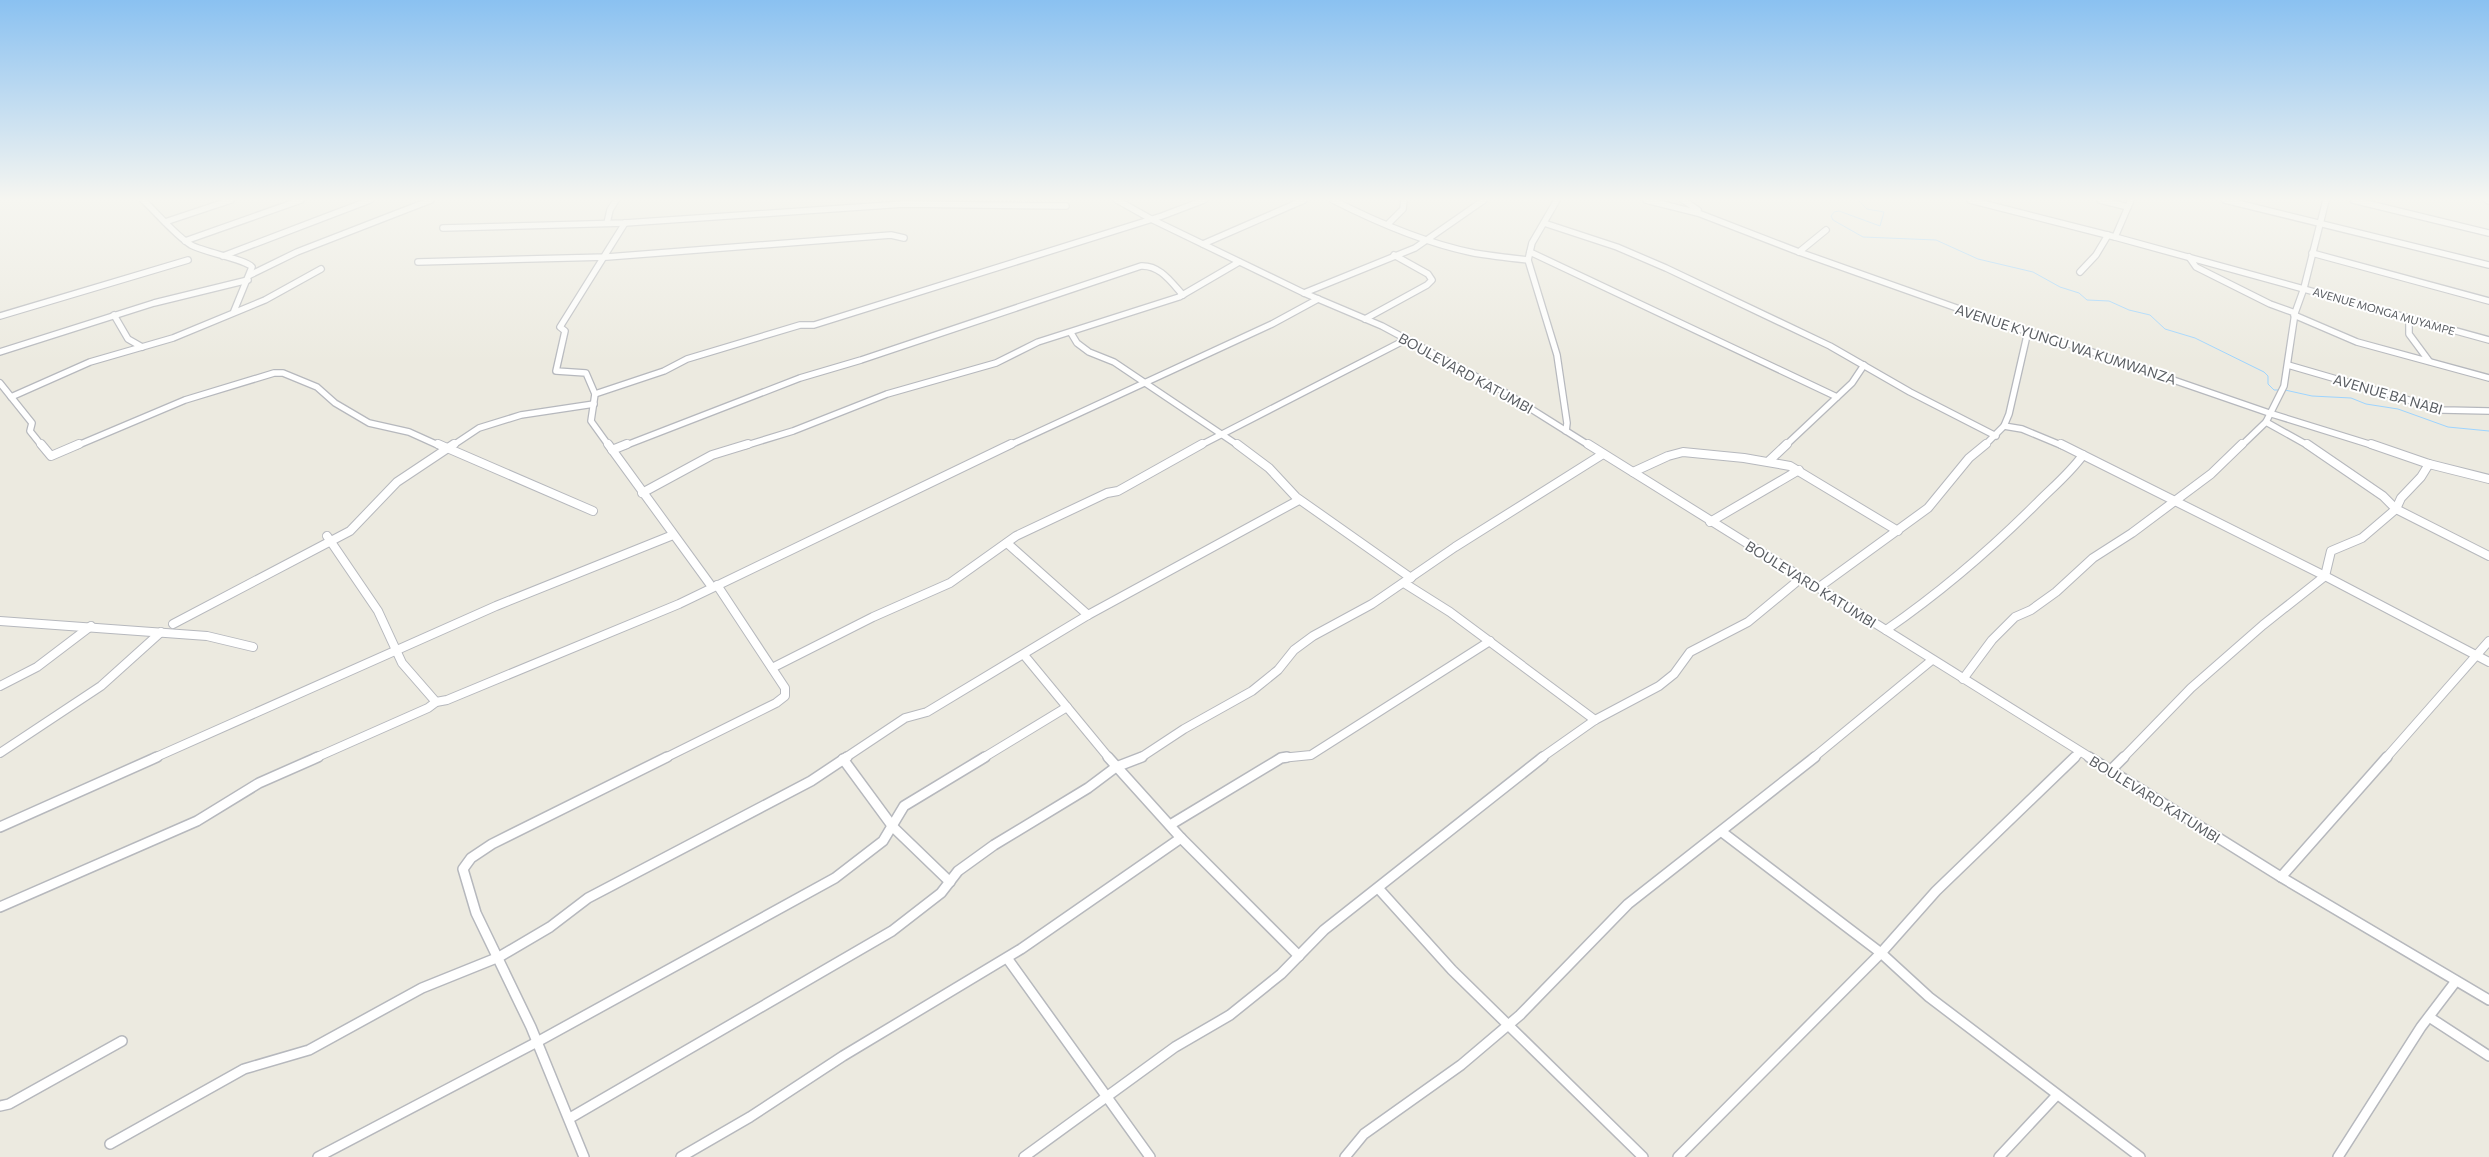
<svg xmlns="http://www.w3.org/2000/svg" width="2489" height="1157" font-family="Commissioner,sans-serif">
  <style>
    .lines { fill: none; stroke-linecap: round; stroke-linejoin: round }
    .stream { stroke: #9dd4ff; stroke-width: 1 }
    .minor-far2-casing { stroke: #b6b8bd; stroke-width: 8 }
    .minor-far1-casing { stroke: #b6b8bd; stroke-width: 10 }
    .minor-casing { stroke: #b6b8bd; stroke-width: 12 }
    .minor-far2 { stroke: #fff; stroke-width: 5.5 }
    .minor-far1 { stroke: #fff; stroke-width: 8 }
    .minor { stroke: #fff; stroke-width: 9 }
    .labels { text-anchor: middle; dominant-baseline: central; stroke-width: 4; stroke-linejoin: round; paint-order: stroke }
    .far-street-label { font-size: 11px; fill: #595d62; stroke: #fff }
    .street-label { font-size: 14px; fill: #595d62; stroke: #fff }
  </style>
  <rect width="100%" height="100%" fill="#eceae0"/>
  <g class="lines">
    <g class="stream">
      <path d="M1858,200l9,9 17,3 -4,14 -41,-15 -5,1 -3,4 2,4 30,17 73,3 42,19 55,13 27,15 19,6 8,7 22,1 20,9 21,5 15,14 30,9 69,34 4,4v8l6,6h6"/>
      <path d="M2285,390l27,6 39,2 15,6 32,5 50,18 41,4"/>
    </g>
    <g class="minor-far2-casing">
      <g id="minor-far2">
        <path d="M143,200c14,13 32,35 48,45 15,8 54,14 61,22l-18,44"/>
        <path d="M1117,200l34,19 153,74 78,33 119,64 89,56"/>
        <path d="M1333,200c45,23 92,43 141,53 18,3 36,5 54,7"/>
        <path d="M1557,200l-25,43 -4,17 29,95 10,68 -1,8"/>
        <path d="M1646,200l52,13 101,39 200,71 70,21 203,70 103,32"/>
        <path d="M1683,200l15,10"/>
        <path d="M1970,200l145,37"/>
        <path d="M2100,200l28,7"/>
        <path d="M2131,200l-16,37 374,103"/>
        <path d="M2225,200l264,65"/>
        <path d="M2353,200l136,33"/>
        <path d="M2487,200l2,1"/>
        <path d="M165,222l66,-22"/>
        <path d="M607,223l3,-13 6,-10"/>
        <path d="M1544,223l73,24 49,21 164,78 80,46 86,44"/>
        <path d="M1388,224l15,-15 1,-9"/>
        <path d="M443,228l182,-5 279,-19 162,2"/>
        <path d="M185,241l116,-41"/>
        <path d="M1203,244l101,-44"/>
        <path d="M1530,252l307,145"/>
        <path d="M1799,252l27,-22"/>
        <path d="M2312,253l177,48"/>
        <path d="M223,256l147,-56"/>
        <path d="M2189,257l7,10 74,37 25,9"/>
        <path d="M418,262l189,-5 284,-22 13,3"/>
        <path d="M2080,272l16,-17 12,-20"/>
        <path d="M250,275l47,-23 134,-52"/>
        <path d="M1304,293l111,-45 69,-48"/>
        <path d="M114,315l14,24 14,8"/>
        <path d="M2294,315l63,27 132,36"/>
        <path d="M0,316l188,-56"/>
        <path d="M1365,319l62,-34 5,-5 -4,-6 -34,-19"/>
        <path d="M2409,319v15l20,27"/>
        <path d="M1071,333l6,10 12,9 25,10 125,84"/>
        <path d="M0,352l154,-49 94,-23"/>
        <path d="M2288,365l155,45 46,1"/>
        <path d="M0,383l32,40 -2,8 12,15"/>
        <path d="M595,394l69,-23 23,-12 113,-34h14l348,-109 42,-16"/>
        <path d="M11,397l79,-35 83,-24 92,-38 56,-31"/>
        <path d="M2266,422l43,24"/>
        <path d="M2004,426l18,3 41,17"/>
        <path d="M76,446l109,-46 89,-27h9l34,14 18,16 34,20 40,9 31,14"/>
        <path d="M452,446l27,-18 42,-13 73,-11"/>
        <path d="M609,446l-18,-25 4,-27 -9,-21 -30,-2 9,-40 -5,-4 65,-104"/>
        <path d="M624,446l176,-68 61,-18 280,-94c19,-1 30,16 42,29"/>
        <path d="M744,446l49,-15 94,-37 109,-31 42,-21 141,-45 60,-35"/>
        <path d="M1008,446l264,-122 46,-25"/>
        <path d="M1199,446l208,-107"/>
        <path d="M1785,446l67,-63 12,-18"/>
        <path d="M1984,446l20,-20 5,-12 19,-83"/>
        <path d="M2241,446l25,-24 18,-36 11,-73 9,-25 22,-88"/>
      </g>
    </g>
    <g class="minor-far1-casing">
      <g id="minor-far1">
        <path d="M41,444l10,12 28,-12"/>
        <path d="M438,444l155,67"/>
        <path d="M608,444l104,143"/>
        <path d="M1237,444l32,24 27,29 115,81"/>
        <path d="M1588,444l503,314"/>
        <path d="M2061,444l264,132 164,86"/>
        <path d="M2307,444l76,52 13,13 93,47"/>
        <path d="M2371,444l58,20 60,15"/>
        <path d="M612,450l15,-6"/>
        <path d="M1769,461l18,-17"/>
        <path d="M1633,472l35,-16 15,-4 61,6 46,8 108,65"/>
        <path d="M642,493l70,-38 36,-11"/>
        <path d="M1710,522l89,-52"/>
        <path d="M327,536l51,75 24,52 34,39"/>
        <path d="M1007,543l81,72"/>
        <path d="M1404,583l46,29 145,108"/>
        <path d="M1818,588l110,-80 41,-50 17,-14"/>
        <path d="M0,621l207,15 46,11"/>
        <path d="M173,624l177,-93 47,-49 57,-38"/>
        <path d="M1886,630c55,-38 105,-81 152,-128 15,-15 32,-29 45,-47"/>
        <path d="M1024,655l85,103"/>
        <path d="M772,668l101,-51 77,-34 66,-47 91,-43 11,-2 84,-47"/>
        <path d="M1963,679l29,-39 23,-23 16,-7 25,-18 37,-34 39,-25 79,-59 31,-30"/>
        <path d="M0,686l37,-19 54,-41"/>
        <path d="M0,753l101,-67 60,-54"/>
        <path d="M154,758l342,-152 177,-71"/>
        <path d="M315,758l113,-50 8,-6 11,-2 232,-96 332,-160"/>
        <path d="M665,758l111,-55 9,-7v-8l-68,-103"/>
        <path d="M845,758l60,-40 22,-6 161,-97 211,-115"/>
        <path d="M983,758l84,-51"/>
        <path d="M1140,758l44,-29 68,-38 26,-21 16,-20 19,-14 59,-32 83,-57 148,-93"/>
        <path d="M1281,758l30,-3 179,-114"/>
        <path d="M1541,758l54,-38 64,-34 15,-12 16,-22 58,-30 52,-43"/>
        <path d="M1813,758l119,-98"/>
        <path d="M2074,758l6,-6"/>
        <path d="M2123,758l68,-70 72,-63 62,-49 6,-25 31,-13 34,-29 5,-11 20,-21 8,-13"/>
        <path d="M2386,758l103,-117"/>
      </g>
    </g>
    <g class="minor-casing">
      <g id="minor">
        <path d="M1108,757l73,81 118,118"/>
        <path d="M2089,757l192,120 208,123"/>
        <path d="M843,759l50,68 57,55"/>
        <path d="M2110,771l14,-14"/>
        <path d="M1170,825l111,-67 6,-1"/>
        <path d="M0,827l157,-70"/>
        <path d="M1722,832l159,121 48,44 211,160"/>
        <path d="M2281,877l106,-120"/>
        <path d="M1378,888l74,82 191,187"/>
        <path d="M0,907l197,-86 62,-38 59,-26"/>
        <path d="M1007,958l143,199"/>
        <path d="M2429,1017l60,39"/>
        <path d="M0,1106l9,-2 113,-63"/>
        <path d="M570,1118l322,-187 49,-38 17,-22 36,-26 94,-57 28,-21 26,-10"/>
        <path d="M110,1144l134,-75 65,-19 113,-62 77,-31 51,-30 38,-29 223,-117 36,-24"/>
        <path d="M318,1157l219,-115 298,-164 48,-37 21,-35 81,-49"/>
        <path d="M584,1157l-53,-130 -55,-114 -13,-44 8,-11 21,-14 175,-87"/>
        <path d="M681,1157l69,-40 93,-61 178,-107 160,-111"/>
        <path d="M1024,1157l151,-110 55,-32 51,-41 43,-44 219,-173"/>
        <path d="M1345,1157l19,-23 97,-69 59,-50 108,-111 187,-147"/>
        <path d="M1678,1157l203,-204 55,-62 139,-134"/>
        <path d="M1999,1157l58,-62"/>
        <path d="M2338,1157l83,-130 35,-46"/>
      </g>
    </g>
    <use href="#minor-far2" class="minor-far2"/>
    <use href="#minor-far1" class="minor-far1"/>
    <use href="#minor" class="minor"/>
  </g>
  <linearGradient id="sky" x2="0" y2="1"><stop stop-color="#8ac1f1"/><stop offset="0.55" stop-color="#f6f6f1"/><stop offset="1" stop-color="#f6f6f1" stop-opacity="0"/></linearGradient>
  <rect width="2489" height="362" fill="url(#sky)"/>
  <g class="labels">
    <g class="far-street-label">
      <text transform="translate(2384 311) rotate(16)">AVENUE MONGA MUYAMPE</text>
    </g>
    <g class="street-label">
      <text transform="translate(2066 344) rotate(18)">AVENUE KYUNGU WA KUMWANZA</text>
      <text transform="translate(1466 373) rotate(29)">BOULEVARD KATUMBI</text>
      <text transform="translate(2388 394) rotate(16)">AVENUE BA NABI</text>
      <text transform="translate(1811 584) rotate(32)">BOULEVARD KATUMBI</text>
      <text transform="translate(2155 799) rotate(32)">BOULEVARD KATUMBI</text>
    </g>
  </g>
</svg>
